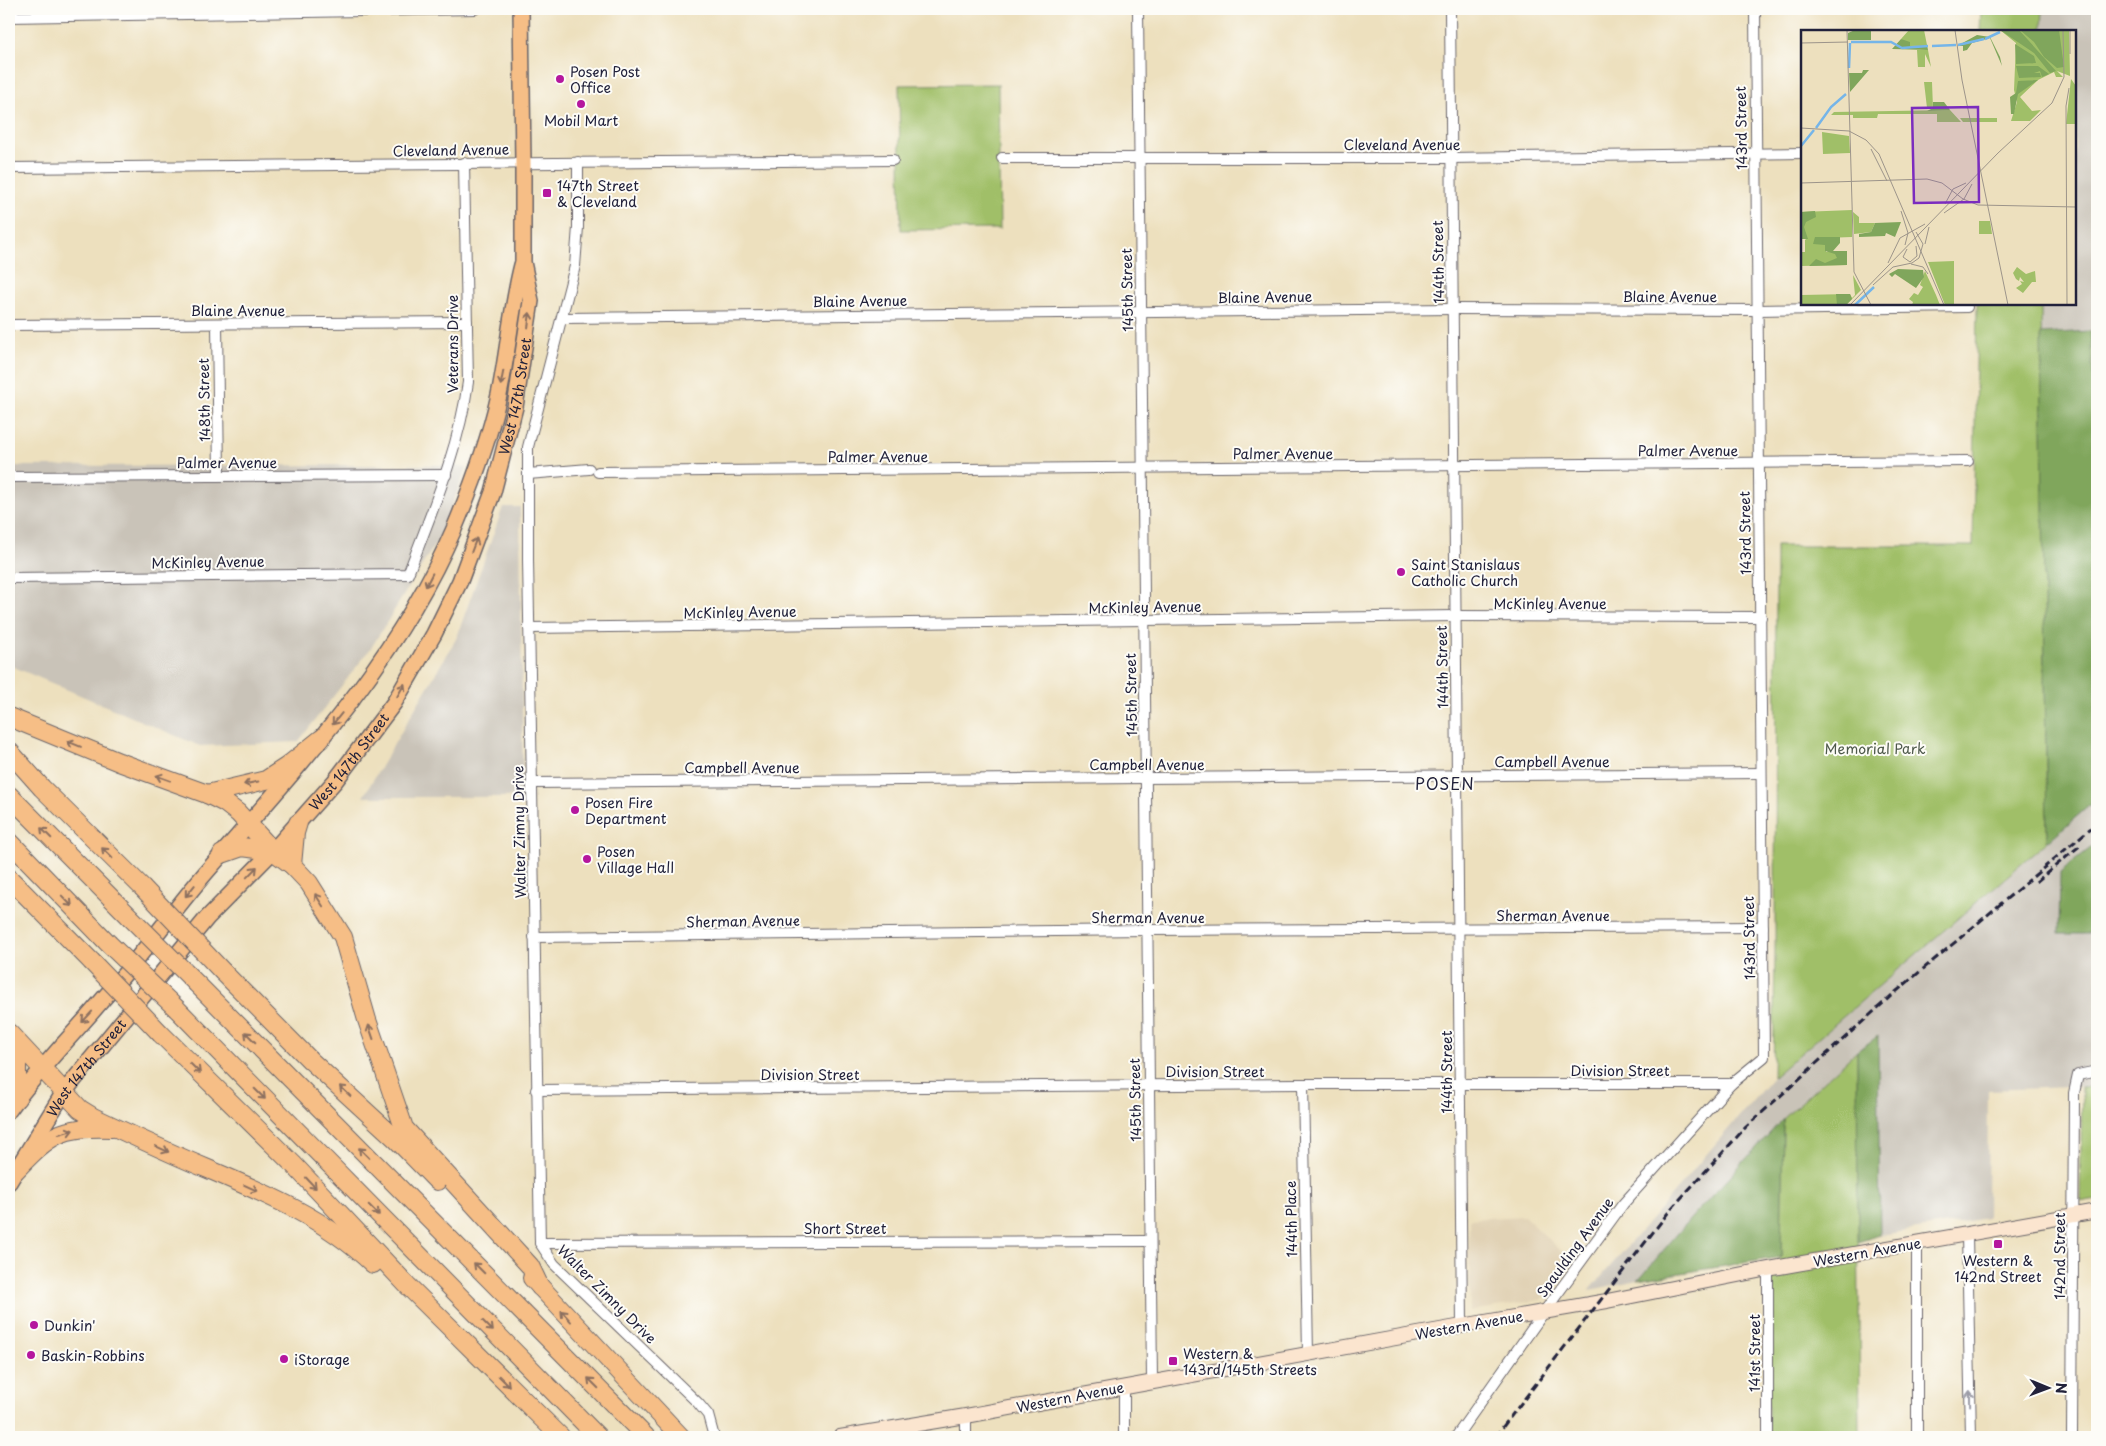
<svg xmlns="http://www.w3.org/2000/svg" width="2106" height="1446" font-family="'Playpen Sans',sans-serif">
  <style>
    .built { fill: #e1d2b5 }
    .industrial { fill: #c9c3b8 }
    .green { fill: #a0bf68; stroke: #617052 }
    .forest { fill: #80a65c; stroke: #51644c }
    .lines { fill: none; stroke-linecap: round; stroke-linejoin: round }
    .minor-casing { stroke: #696469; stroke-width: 12 }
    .secondary-casing { stroke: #696469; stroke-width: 16 }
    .primary-casing { stroke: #696469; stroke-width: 18 }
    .motorway-casing { stroke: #696469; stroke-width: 20 }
    .minor { stroke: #fff; stroke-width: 10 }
    .secondary { stroke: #fbe5cf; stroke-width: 14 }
    .primary { stroke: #f6be86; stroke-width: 15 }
    .motorway { stroke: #f6be86; stroke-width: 18 }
    .rail { stroke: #22223b; stroke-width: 3; stroke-dasharray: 8 4; stroke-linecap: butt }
    .motorway-bridge-casing { stroke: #696469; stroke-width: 20; stroke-linecap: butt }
    .motorway-bridge { stroke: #f6be86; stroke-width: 18 }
    .oneway { stroke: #8c7060 }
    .oneway2 { stroke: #9c9ca7 }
    .poi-dot { fill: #b5179e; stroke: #fdfcf7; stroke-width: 2 }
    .labels { text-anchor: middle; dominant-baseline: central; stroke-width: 4; stroke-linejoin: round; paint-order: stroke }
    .poi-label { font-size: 14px; fill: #22223b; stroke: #fdfcf7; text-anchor: start }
    .street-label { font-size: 14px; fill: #22223b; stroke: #fdfcf7 }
    .park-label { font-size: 14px; fill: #4e594b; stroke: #fdfcf7 }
    .quarter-label { font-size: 16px; letter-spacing: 1px; fill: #22223b; stroke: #fdfcf7 }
    .inset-river { fill: none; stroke: #75b5e9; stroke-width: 2.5 }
    .inset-road { fill: none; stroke: #9c948a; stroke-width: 1 }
    .view { fill: #7b2cbf; fill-opacity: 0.15; stroke: #7b2cbf; stroke-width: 2.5 }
    .inset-edge { fill: none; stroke: #22223b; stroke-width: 2.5 }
  </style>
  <rect width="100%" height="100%" fill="#fdfcf7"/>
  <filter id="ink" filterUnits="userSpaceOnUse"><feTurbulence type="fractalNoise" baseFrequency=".02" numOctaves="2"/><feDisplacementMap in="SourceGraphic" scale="10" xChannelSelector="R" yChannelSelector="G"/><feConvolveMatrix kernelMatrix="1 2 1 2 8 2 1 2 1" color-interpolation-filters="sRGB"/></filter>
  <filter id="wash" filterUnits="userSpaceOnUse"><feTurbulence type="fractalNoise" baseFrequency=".0096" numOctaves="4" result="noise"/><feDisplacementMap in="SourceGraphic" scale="20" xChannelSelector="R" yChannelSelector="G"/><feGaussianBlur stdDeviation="1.12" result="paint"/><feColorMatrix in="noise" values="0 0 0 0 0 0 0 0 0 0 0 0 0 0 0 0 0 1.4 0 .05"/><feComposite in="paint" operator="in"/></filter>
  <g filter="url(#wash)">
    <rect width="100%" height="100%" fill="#ede0be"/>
    <path class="built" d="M1524,1216l48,45 -31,39 -71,11 -1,-92z"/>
    <g class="industrial">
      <path d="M2043,9h54v322l-56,3v-30h34v-273h-33z"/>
      <path d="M442,465l25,2 -27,69 -69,112 -73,94 -98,4 -191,-81v-199z"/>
      <path d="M503,507h17l3,290h-160l93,-158z"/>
      <path d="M2097,799v44l-37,30 -1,61h38v152l-109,4 -1,128 -107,17 -3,-199 -20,15 -74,68 -92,99 -53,62 -48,10 183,-213z"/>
    </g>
    <g class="green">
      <path d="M1981,9h62l-1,22h-62z"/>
      <path d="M998,84l2,145 -99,1 -2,-145z"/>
      <path d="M1977,304h64l6,538 -274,235 2,-126 1,-405h197z"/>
      <path d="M2090,331h7v107z"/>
      <path d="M1857,1051l3,386h-92v-168l13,-12 2,-138z"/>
      <path d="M2097,1086v113l-17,3 2,-115z"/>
    </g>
    <g class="forest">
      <path d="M2090,331l7,107v361l-50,43 -6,-508z"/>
      <path d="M2097,843v91h-38l1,-62z"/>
      <path d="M1878,1036l2,199 -22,7 -1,-191z"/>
      <path d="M1783,1119l-2,138 -143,23 53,-62z"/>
    </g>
  </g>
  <g filter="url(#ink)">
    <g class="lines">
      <g class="minor-casing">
        <g id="minor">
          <path d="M1138,9l14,1372"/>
          <path d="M1450,9l12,1317"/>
          <path d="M9,17l466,-8"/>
          <path d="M1002,158h449l351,-5"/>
          <path d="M578,162v65l-3,39 -47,181v113l12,683 14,21 144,139 10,12 6,22"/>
          <path d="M9,168l884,-8"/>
          <path d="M563,318l890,-9 306,1 208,-3"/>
          <path d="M9,325l458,-3"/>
          <path d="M217,325l2,150"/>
          <path d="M598,472l1370,-11"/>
          <path d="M528,474l61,-5"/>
          <path d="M9,477l437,-2"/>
          <path d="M9,578l399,-4c24,-63 51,-125 60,-192l-4,-219"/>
          <path d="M529,628l926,-12 306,1"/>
          <path d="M533,783l1228,-10"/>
          <path d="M534,937l614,-7 615,-3"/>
          <path d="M1303,1084l5,270"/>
          <path d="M536,1090l767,-6h428l33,-27 -9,-1048"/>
          <path d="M1967,1234l4,203"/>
          <path d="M540,1243l610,-2"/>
          <path d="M1917,1243v194"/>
          <path d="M966,1437v-21"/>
          <path d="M1124,1437v-51"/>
          <path d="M1456,1437l88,-125 79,-108 108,-120"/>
          <path d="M1768,1437v-168"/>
          <path d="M2072,1437l2,-344 4,-18 19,-4"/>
        </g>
      </g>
      <g class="secondary-casing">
        <path id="secondary" d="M840,1437l126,-21 496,-90 145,-25 161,-32 329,-58"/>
      </g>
      <g class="primary-casing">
        <g id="primary">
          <path d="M9,1110c29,-40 63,-74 95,-112 35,-39 65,-82 99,-122 94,-109 193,-212 251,-347 18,-43 35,-89 45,-134 9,-43 12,-87 23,-130"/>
          <path id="s1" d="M9,1182l55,-90 143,-174 66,-67 62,-70 59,-78 40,-69 26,-53 33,-89 22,-85 16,-106 -8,-39v-99l-2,-154"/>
        </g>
      </g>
      <g class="motorway-casing">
        <g id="motorway">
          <path d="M9,717l110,45 88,32 18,9 13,10 35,38 19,14 17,18 34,54 24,83 37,108 126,138 10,21"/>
          <path d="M9,751l33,37 100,99"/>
          <path d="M207,794l59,-14 20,-13 35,-28"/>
          <path d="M9,795l121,122"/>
          <path d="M9,841l99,102"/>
          <path d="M222,854l20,-7 31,4"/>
          <path d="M292,865l3,-32 3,-10"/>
          <path d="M9,878l82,83"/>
          <path d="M223,972l87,88 87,80 40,41"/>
          <path d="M197,984l449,453"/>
          <path d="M177,1009l421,428"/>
          <path d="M9,1033l71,76 13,8c38,18 76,36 115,52 59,25 118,50 165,95"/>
          <path d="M161,1034l133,131 113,120 154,152"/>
          <path d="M9,1046l8,18v34"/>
          <path d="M15,1171c35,-36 44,-45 97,-43"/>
          <path d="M532,1278l149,159"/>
        </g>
      </g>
      <use href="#minor" class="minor"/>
      <use href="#secondary" class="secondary"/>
      <use href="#primary" class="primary"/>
      <use href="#motorway" class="motorway"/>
      <g class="rail">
        <path d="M2036,882l46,-38"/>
        <path d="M1495,1437l176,-228 75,-82 145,-131 206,-173"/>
      </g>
      <g class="motorway-bridge-casing">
        <g id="motorway-bridge">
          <path d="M142,887l81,85"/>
          <path d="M130,917l67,67"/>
          <path d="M108,943l69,66"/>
          <path d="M91,961l70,73"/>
        </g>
      </g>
      <use href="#motorway-bridge" class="motorway-bridge"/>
    </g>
    <defs><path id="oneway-shaft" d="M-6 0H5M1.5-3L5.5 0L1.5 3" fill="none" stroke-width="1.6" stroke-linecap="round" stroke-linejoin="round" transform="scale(1.25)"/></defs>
    <g class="oneway">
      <use href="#oneway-shaft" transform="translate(529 320) rotate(-83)"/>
      <use href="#oneway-shaft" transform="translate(502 378) rotate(101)"/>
      <use href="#oneway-shaft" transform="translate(474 545) rotate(-69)"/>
      <use href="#oneway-shaft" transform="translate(429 580) rotate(117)"/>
      <use href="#oneway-shaft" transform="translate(401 690) rotate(-60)"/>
      <use href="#oneway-shaft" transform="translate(337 719) rotate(129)"/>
      <use href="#oneway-shaft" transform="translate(74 744) rotate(-158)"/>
      <use href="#oneway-shaft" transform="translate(163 778) rotate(-160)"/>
      <use href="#oneway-shaft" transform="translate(251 783) rotate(168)"/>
      <use href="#oneway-shaft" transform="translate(46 833) rotate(-135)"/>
      <use href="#oneway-shaft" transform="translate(107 853) rotate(-135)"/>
      <use href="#oneway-shaft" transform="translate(252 872) rotate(-46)"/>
      <use href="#oneway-shaft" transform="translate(190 891) rotate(129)"/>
      <use href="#oneway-shaft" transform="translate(319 900) rotate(-123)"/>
      <use href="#oneway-shaft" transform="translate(67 901) rotate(46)"/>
      <use href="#oneway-shaft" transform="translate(87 1017) rotate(133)"/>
      <use href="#oneway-shaft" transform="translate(371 1032) rotate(-109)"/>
      <use href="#oneway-shaft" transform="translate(250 1037) rotate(-135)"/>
      <use href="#oneway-shaft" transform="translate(195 1068) rotate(45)"/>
      <use href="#oneway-shaft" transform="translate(345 1091) rotate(-137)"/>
      <use href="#oneway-shaft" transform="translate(260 1094) rotate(45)"/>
      <use href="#oneway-shaft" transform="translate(66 1132) rotate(-15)"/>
      <use href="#oneway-shaft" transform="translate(162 1149) rotate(24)"/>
      <use href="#oneway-shaft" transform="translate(364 1153) rotate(-135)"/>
      <use href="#oneway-shaft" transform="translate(311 1183) rotate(47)"/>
      <use href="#oneway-shaft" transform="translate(251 1188) rotate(24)"/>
      <use href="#oneway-shaft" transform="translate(374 1210) rotate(45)"/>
      <use href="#oneway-shaft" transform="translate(479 1268) rotate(-135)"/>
      <use href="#oneway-shaft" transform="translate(566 1316) rotate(-132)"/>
      <use href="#oneway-shaft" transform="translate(488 1326) rotate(45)"/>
      <use href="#oneway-shaft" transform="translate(504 1381) rotate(45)"/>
      <use href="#oneway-shaft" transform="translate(593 1383) rotate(-135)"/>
    </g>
    <use class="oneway2" href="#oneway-shaft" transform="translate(1970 1398) rotate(-91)"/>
  </g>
  <g class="poi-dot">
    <circle cx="560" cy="79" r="5"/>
    <circle cx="581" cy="104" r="5"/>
    <rect x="542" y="188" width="10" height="10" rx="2.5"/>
    <circle cx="1401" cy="572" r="5"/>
    <circle cx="575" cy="810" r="5"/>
    <circle cx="587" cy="859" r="5"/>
    <rect x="1993" y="1239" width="10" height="10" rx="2.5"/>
    <circle cx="34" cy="1325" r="5"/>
    <circle cx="31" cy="1355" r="5"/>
    <circle cx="284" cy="1359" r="5"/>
    <rect x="1168" y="1356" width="10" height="10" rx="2.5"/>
  </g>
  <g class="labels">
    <g class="poi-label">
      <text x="570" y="71">Posen Post<tspan x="570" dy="16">Office</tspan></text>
      <text x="581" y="120" text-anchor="middle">Mobil Mart</text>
      <text x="557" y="185">147th Street<tspan x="557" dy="16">&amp; Cleveland</tspan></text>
      <text x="1411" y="564">Saint Stanislaus<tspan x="1411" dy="16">Catholic Church</tspan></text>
      <text x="585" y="802">Posen Fire<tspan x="585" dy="16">Department</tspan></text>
      <text x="597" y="851">Posen<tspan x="597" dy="16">Village Hall</tspan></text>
      <text x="1998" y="1260" text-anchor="middle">Western &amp;<tspan x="1998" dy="16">142nd Street</tspan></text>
      <text x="44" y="1325">Dunkin'</text>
      <text x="1183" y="1353">Western &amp;<tspan x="1183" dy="16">143rd/145th Streets</tspan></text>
      <text x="41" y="1355">Baskin-Robbins</text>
      <text x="294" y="1359">iStorage</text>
    </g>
    <g class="street-label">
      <text transform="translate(1741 128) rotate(-91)">143rd Street</text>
      <text x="1402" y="144">Cleveland Avenue</text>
      <text transform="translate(451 150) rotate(-1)">Cleveland Avenue</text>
      <text transform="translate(1438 262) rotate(-91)">144th Street</text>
      <text transform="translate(1127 290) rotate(-91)">145th Street</text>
      <text x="1670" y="296">Blaine Avenue</text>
      <text transform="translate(1265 297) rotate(-1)">Blaine Avenue</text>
      <text transform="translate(860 301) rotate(-1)">Blaine Avenue</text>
      <text x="238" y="310">Blaine Avenue</text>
      <text transform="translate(452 344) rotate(-90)">Veterans Drive</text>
      <text stroke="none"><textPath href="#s1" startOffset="948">West 147th Street</textPath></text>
      <text transform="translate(204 400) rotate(-91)">148th Street</text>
      <text x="1688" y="450">Palmer Avenue</text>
      <text x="1283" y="453">Palmer Avenue</text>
      <text x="878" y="456">Palmer Avenue</text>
      <text x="227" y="462">Palmer Avenue</text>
      <text transform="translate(1745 533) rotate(-91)">143rd Street</text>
      <text transform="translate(208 562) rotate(-1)">McKinley Avenue</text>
      <text x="1550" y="603">McKinley Avenue</text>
      <text transform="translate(1145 607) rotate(-1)">McKinley Avenue</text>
      <text transform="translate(740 612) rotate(-1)">McKinley Avenue</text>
      <text transform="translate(1442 667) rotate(-91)">144th Street</text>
      <text transform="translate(1131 695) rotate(-91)">145th Street</text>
      <text stroke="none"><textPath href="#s1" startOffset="542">West 147th Street</textPath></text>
      <text x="1552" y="761">Campbell Avenue</text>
      <text x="1147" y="764">Campbell Avenue</text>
      <text x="742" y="767">Campbell Avenue</text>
      <text transform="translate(519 832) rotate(-91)">Walter Zimny Drive</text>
      <text x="1553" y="915">Sherman Avenue</text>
      <text x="1148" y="917">Sherman Avenue</text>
      <text transform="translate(743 921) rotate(-1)">Sherman Avenue</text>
      <text transform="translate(1749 938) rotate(-91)">143rd Street</text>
      <text stroke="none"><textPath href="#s1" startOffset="138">West 147th Street</textPath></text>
      <text x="1620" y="1070">Division Street</text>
      <text x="1215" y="1071">Division Street</text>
      <text transform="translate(1446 1072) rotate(-90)">144th Street</text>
      <text x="810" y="1074">Division Street</text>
      <text transform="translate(1135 1100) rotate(-91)">145th Street</text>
      <text transform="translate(1291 1219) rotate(-91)">144th Place</text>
      <text x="845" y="1228">Short Street</text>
      <text transform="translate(1575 1247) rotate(-54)">Spaulding Avenue</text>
      <text transform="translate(1867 1252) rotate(-10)">Western Avenue</text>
      <text transform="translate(2059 1256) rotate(-90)">142nd Street</text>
      <text transform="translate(607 1294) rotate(45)">Walter Zimny Drive</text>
      <text transform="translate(1469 1325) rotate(-10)">Western Avenue</text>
      <text transform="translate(1754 1353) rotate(-90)">141st Street</text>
      <text transform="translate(1070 1397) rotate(-11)">Western Avenue</text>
    </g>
    <g class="park-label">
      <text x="1875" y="748">Memorial Park</text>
    </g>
    <g class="quarter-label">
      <text x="1445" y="783">POSEN</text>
    </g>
  </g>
  <g transform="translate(1801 30)">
    <rect width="275" height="275" fill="#ede0be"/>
    <path d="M108,0h15l3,15 -17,1 -9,-7zM199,0h69l1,46 -13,-5 6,6h-7l-2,-5 -16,8 -18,17 12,14 9,-1 -11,11h-19l6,-19 -3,-12 2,-47zM116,20h11l3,17 -6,-13v13h-7zM270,49l5,7v38h-10zM123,52h8l1,26h-6zM149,80l11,12h-24v-8h-59l-1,4h-24v-3h-22l3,-3zM159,88h37v4h-34zM21,102l27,4 1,17 -27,1zM51,180v27l-26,1v14l21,-1v14l-46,1v-14h4v-12l2,-2h-6v-26zM52,182l6,5v6h16l-4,9 -17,2zM178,191h11l2,13h-13zM153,231v44h-9l-17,-43zM216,237l9,7 9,-3 1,11h-4l-9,11 -7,-5 6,-4 -2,-3 4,1 -4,-5 -1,4 -3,-2 -3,-6zM124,241l11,24 4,10h-28l1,-3 -4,-3 5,-6 4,2 5,-8 -3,-2zM52,245l8,15 -15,15h-45v-10l49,-1 2,4 3,-3z" fill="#a0bf68"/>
    <path d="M54,0h16v10h-23v-7zM199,0h19l37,41 -6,2 -16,-20zM219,0h39l5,37 -7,1 -13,-11 -10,-15zM176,5l13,2 10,20 2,9 -12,-28 -18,5 -5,7 -4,1v-5h-6zM100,9l9,3v4l17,-1 1,5 -36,-1zM214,14l19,12 2,7 -20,1zM215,36h22l11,8 -7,3 -2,-6 -6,2h6l1,4 -22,1zM62,40h6l-19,22 -1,-19h13zM237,50l-20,14 -4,20h-3l-1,-17 6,-4 2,-12zM132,72h11l6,8 -23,1 6,-3zM14,181l1,6 -10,5 -2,5 4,12h-7v-27zM100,192l-6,15 -9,-4 -1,3 -26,1v-3l12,-2 4,-9zM14,207h25v6l-7,8h14v14l-38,1 7,-7 9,4 12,-5 -2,-4 -10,-3v-6l-12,-1zM97,239l25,1 1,7 -8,11 -21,-14 -3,3 -3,-3zM35,264h14l2,5 -6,6h-9z" fill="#80a65c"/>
    <path class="inset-river" d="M184,9l15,-7M50,12h40l11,6 26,-2M157,15l26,-6M131,16l24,-1M48,38l1,-25M15,98l15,-21 15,-13M0,116l13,-16M54,275l19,-18"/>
    <path class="inset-road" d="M46,0l7,242 17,33M154,0l7,50 46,225M269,0v24M0,13l47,-1M0,98l48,3 17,9 13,14 65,151M70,119l16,32M0,153l126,-4 15,4 21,16 15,6 98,2M144,174l8,-15 13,-6M100,181l7,22 -3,12M143,183l20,-14 8,-15M124,214l4,-17M106,219l-4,8 7,5 7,-6 -1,-10M87,233l12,-25 25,-14M110,234l12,3 5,7M72,255l20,-18 19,-4 7,-5 4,-14 -7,-12M49,275l148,-152 54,-50 12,-26 -1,-47M266,275l-1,-199 3,-18"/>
    <path class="view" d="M177,77l1,95 -65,1 -2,-95z"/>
    <rect width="275" height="275" class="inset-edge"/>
  </g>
  <rect width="2106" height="1446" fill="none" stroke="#fdfcf7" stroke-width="30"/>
  <g transform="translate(2048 1388) rotate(91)" stroke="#fdfcf7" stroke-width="4" paint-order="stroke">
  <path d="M0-4L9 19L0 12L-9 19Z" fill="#22223b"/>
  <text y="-8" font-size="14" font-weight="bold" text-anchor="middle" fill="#22223b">N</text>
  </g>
</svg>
